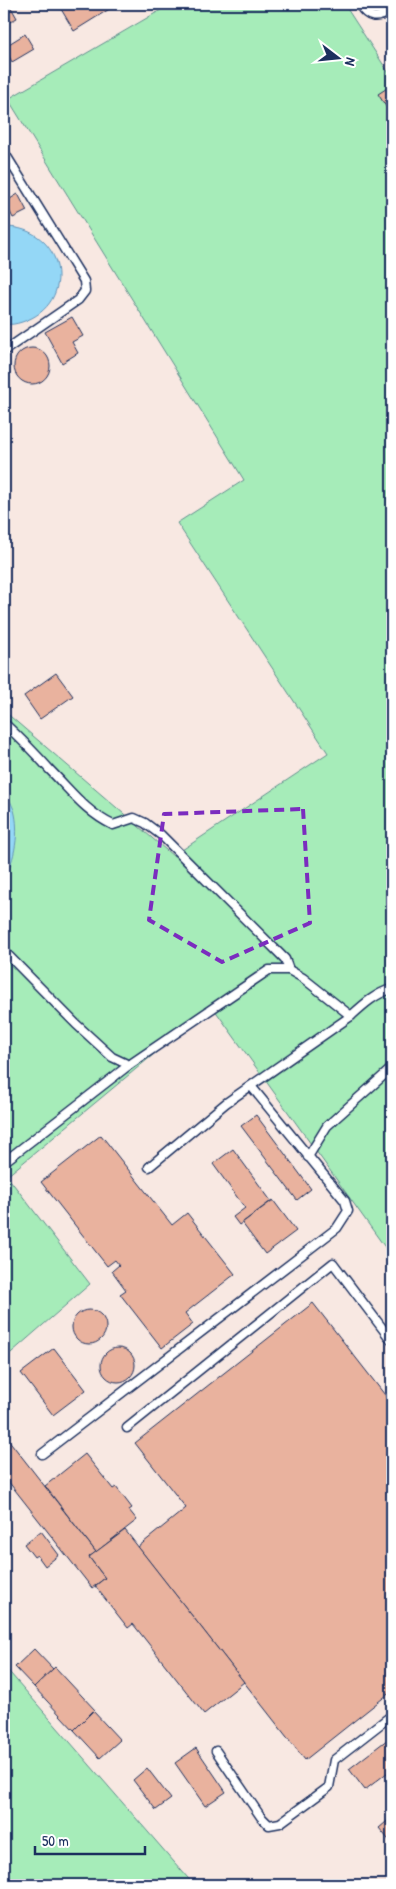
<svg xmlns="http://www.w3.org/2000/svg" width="396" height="1889" font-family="'Patrick Hand',sans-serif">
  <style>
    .built { fill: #f8e8e2 }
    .green { fill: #a6ecb9; stroke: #608e8c }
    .water { fill: #94d7f6; stroke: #6494b9 }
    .building { fill: #e9b29e; stroke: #1b2f5e }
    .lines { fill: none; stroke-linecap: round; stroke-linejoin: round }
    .service-casing { stroke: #1b2f5e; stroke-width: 11 }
    .service { stroke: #fff; stroke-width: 8 }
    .marked { fill: none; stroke: #7b2cbf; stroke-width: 4; stroke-dasharray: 10 6; stroke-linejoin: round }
  </style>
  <rect width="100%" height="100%" fill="#fff"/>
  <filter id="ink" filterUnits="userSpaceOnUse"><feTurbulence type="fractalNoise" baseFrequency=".02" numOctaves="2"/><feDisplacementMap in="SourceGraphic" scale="10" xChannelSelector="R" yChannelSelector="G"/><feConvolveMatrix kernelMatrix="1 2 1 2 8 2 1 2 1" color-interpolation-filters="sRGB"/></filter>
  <g filter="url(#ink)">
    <g class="built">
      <path d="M4,4h167l-163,95 236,381 -67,43 152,230 -156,103 -169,-145z"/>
      <path d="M344,4h48v74z"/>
      <path d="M213,1006l179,251v628h-198l-190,-219v-307l86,-75 -84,-108z"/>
    </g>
    <g class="green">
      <path d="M171,4h173l48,74v1179l-180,-251 -205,170 83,108 -86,75v-648l169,145 155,-103 -151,-230 67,-43 -236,-381z"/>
      <path d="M4,1666l190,219h-190z"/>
    </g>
    <g class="water">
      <path d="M4,227c61,-1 75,77 18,95 -6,2 -11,3 -18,2z"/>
      <path d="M4,788c3,7 7,14 10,22 6,21 1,50 -10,69z"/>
    </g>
    <g class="building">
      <path d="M4,4h5l8,14 -13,7z"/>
      <path d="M69,4h39l3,4 -37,23 -13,-22z"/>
      <path d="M25,34l9,15 -22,13 -8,-15z"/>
      <path d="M392,85v31l-14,-22z"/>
      <path d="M18,194l9,17 -14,7 -8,-16z"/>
      <path d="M72,317l11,19 -11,6 6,11 -16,10 -17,-31z"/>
      <circle cx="32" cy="366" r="18"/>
      <path d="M56,673l17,23 -33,23 -16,-23z"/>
      <path d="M256,1115l55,74 -14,11 -56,-74z"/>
      <path d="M101,1135l71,90 15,-12 48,61 -50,39 8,11 -31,24 -42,-54 6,-4 -14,-19 7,-6 -4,-5 -8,6 -66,-84z"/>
      <path d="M233,1149l38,52 -32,24 -6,-8 12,-9 -32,-44z"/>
      <path d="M273,1200l23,31 -31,23 -23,-31z"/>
      <path d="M313,1303l79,101v287l-87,69 -167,-213 48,-39 -51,-65z"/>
      <circle cx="89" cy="1327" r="17"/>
      <circle cx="118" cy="1365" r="17"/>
      <path d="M54,1348l32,42 -33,25 -32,-42z"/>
      <path d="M4,1434l92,118 -7,5 16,21 -13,10 -88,-112z"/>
      <path d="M85,1454l28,35 3,-2 16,21 -3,2 8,10 -41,32 -51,-66z"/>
      <path d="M125,1530l119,152 -40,32 -71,-90 -5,4 -33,-42 10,-8 -16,-21z"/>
      <path d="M41,1531l18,24 -14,11 -8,-11 -3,2 -10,-13z"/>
      <path d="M34,1649l19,20 -19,18 -19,-20z"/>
      <path d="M55,1667l40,43 -21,20 -40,-43z"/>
      <path d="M93,1711l27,29 -20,18 -26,-28z"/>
      <path d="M392,1736v33l-27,21 -16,-21z"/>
      <path d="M196,1748l30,44 -21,14 -30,-43z"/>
      <path d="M147,1768l24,31 -15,11 -23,-30z"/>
      <path d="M392,1817v27l-13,-16z"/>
    </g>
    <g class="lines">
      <g class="service-casing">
        <g id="service">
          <path d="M359,4c9,16 18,15 33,7"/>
          <path d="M4,152l80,129 1,10 -7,9 -74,51"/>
          <path d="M4,723c16,15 31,30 46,47 20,20 37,43 63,55l21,-7 11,5 16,12 124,124 4,11"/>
          <path d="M4,951l72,73 36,33 17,8"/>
          <path d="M308,1157l19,-31 65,-58"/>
          <path d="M4,1162l125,-97 140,-95h20l14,8 48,38"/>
          <path d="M149,1167l77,-64 125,-87c12,-11 25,-23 41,-27"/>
          <path d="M127,1428l206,-165 59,78"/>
          <path d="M42,1454l295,-226 11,-17 -3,-10 -94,-115"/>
          <path d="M216,1751l45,66 8,8 11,-2 49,-36 5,-27 58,-45"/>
        </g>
      </g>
      <use href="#service" class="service"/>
    </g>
  </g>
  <path class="marked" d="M303,809l7,114 -88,39 -73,-42 15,-106z"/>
  <rect width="396" height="1889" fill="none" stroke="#fff" stroke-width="20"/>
  <rect x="10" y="10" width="376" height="1869" fill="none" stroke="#1b2f5e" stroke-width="2" filter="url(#ink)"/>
  <g transform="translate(338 58) rotate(106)" stroke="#ffffff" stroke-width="4" paint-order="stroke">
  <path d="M0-4L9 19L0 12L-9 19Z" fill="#1b2f5e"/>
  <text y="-8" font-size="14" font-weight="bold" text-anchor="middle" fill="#1b2f5e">N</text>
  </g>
  <path d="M35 1846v8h110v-8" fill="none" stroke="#1b2f5e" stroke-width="2.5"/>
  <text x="42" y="1846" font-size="15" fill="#1b2f5e" stroke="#ffffff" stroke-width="4" paint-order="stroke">50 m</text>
</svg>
